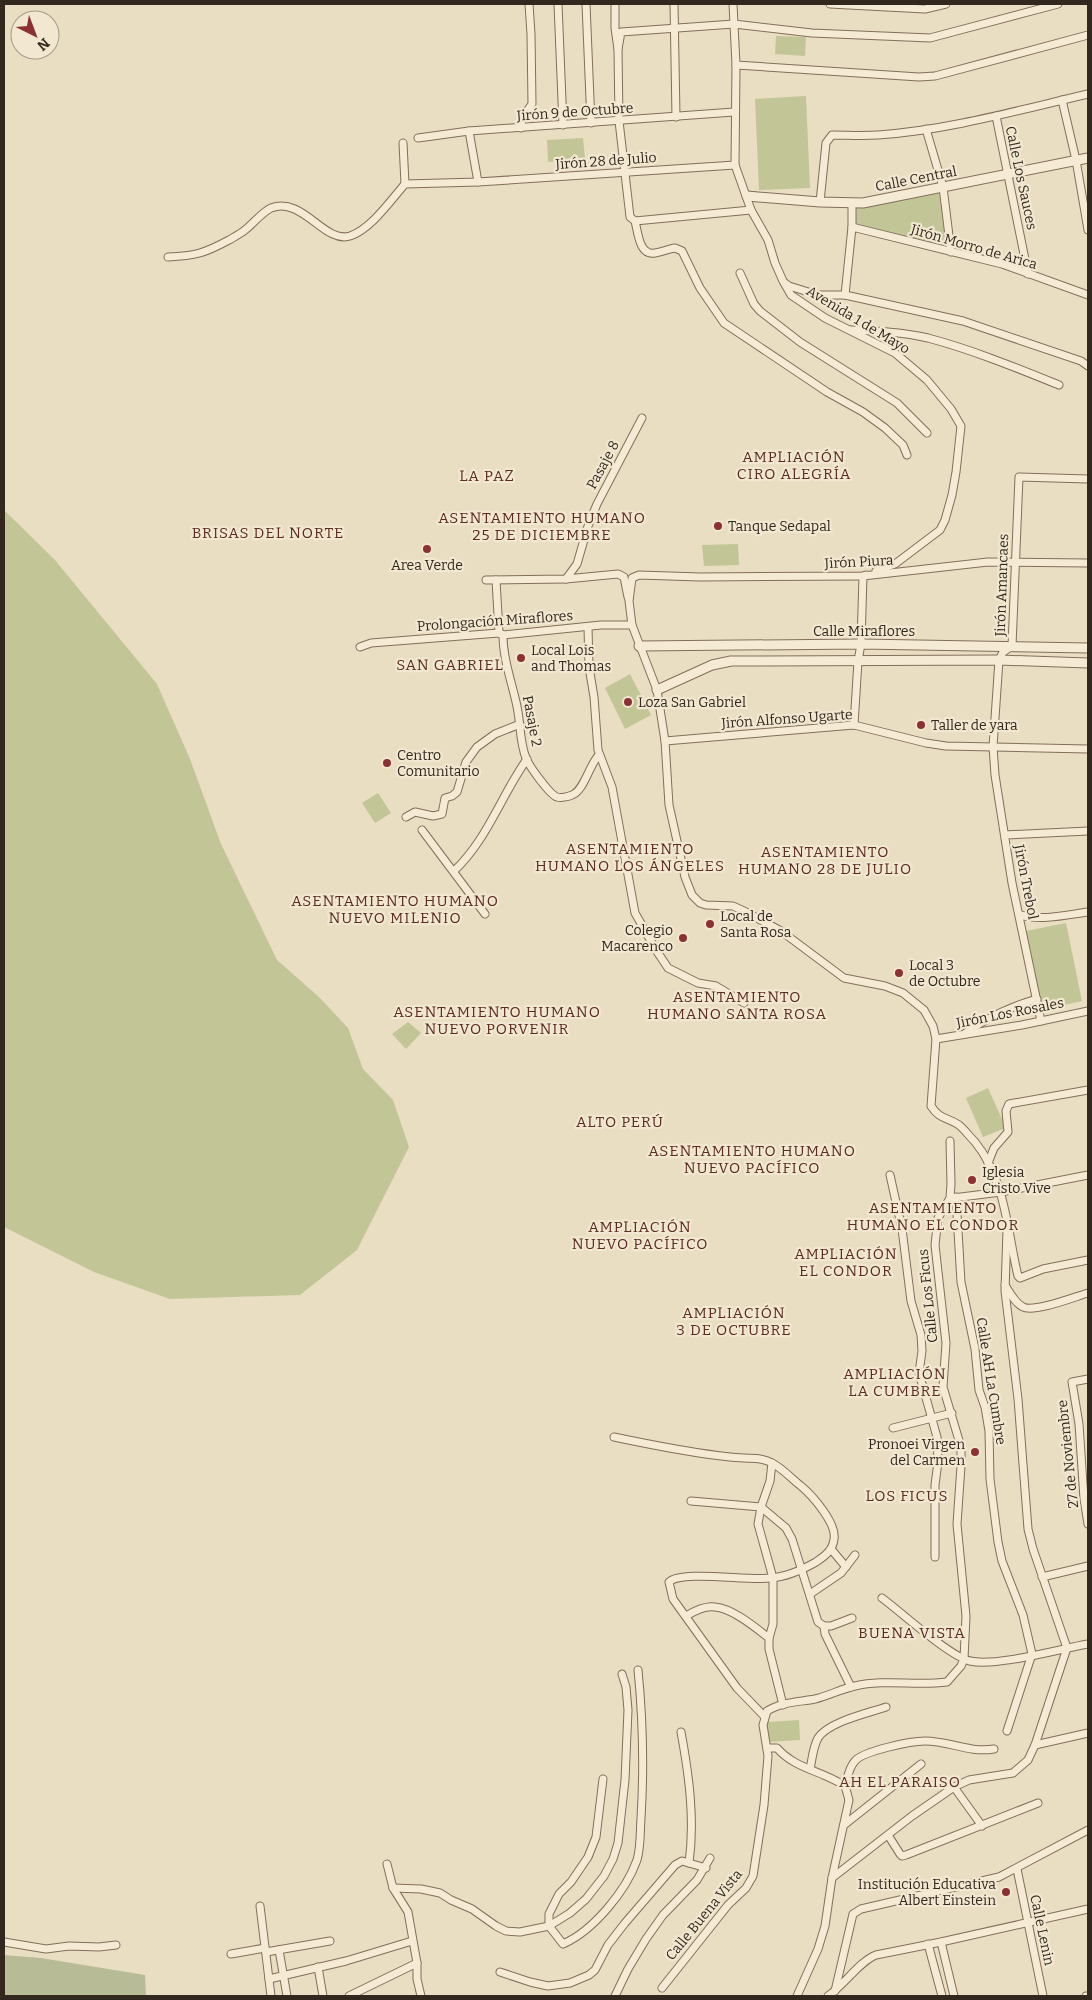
<svg xmlns="http://www.w3.org/2000/svg" width="1092" height="2000" font-family="Bitter,serif">
  <style>
    .green { fill: #c2c697 }
    .cemetery { fill: #b8bc96 }
    .lines { fill: none; stroke-linecap: round; stroke-linejoin: round }
    .minor-casing { stroke: #826f5b; stroke-width: 9 }
    .tertiary-casing { stroke: #826f5b; stroke-width: 11 }
    .minor { stroke: #f5ebd5; stroke-width: 7 }
    .tertiary { stroke: #f5ebd5; stroke-width: 9 }
    .poi-dot { fill: #8b3033; stroke: #f2e8d1; stroke-width: 2 }
    .labels { text-anchor: middle; dominant-baseline: central; stroke-width: 4.5; stroke-linejoin: round; paint-order: stroke }
    .street-label { font-size: 14px; fill: #33281e; stroke: #f2e8d1 }
    .poi-label { font-size: 14px; fill: #33281e; stroke: #f2e8d1; text-anchor: start }
    .neighbourhood-label { font-size: 15px; letter-spacing: 1px; fill: #5c2c21; stroke: #f2e8d1 }
  </style>
  <rect width="100%" height="100%" fill="#e9ddc2"/>
  <g class="green">
    <path d="M776,36l30,1 -1,19 -30,-2z"/>
    <path d="M806,96l4,92 -51,2 -4,-91z"/>
    <path d="M583,138l2,21 -37,3 -1,-22z"/>
    <path d="M939,192l8,55 -92,-23 1,-17z"/>
    <path d="M4,510l51,50 102,124 33,75 31,85 56,116 42,37 29,31 15,41 30,31 16,47 -52,103 -57,45 -130,4 -76,-27 -90,-45z"/>
    <path d="M738,544l1,21 -35,1 -2,-21z"/>
    <path d="M630,674l21,41 -26,14 -20,-41z"/>
    <path d="M378,793l13,20 -16,10 -13,-20z"/>
    <path d="M1066,923l16,78 -40,9 -16,-79z"/>
    <path d="M408,1022l13,11 -15,16 -14,-15z"/>
    <path d="M988,1088l18,40 -23,9 -17,-39z"/>
    <path d="M799,1720l1,20 -32,2 -1,-20z"/>
  </g>
  <path class="cemetery" d="M4,1955l37,3 104,17 1,21h-142z"/>
  <g class="lines">
    <g class="minor-casing">
      <g id="minor">
        <path d="M558,4l5,121"/>
        <path d="M586,4l5,119"/>
        <path d="M615,4v24l3,21 1,72 11,96 5,4 116,-11"/>
        <path d="M674,4l2,113"/>
        <path d="M733,4l3,61 -1,100 16,45 17,30 7,23 8,18 8,14 34,23 70,35 32,27 24,29 10,17 -5,46 -4,23 -7,25 -5,10 -45,34 -19,7"/>
        <path d="M830,4l95,5 21,-5"/>
        <path d="M618,49l3,-17 113,-8 78,9 118,5 128,-34"/>
        <path d="M736,65l183,12 16,-1 153,-41"/>
        <path d="M1062,100l14,60 12,70"/>
        <path d="M996,116l32,158"/>
        <path d="M521,128l1,-10 10,-14 -1,-70 -2,-30"/>
        <path d="M926,129l17,58 8,65"/>
        <path d="M469,131l9,51"/>
        <path d="M418,138l51,-7 265,-19"/>
        <path d="M403,143l2,41"/>
        <path d="M820,202l6,-59 6,-8c15,0 30,1 46,0 71,-5 141,-25 210,-41"/>
        <path d="M635,221c3,11 4,35 20,32 7,-1 13,-4 20,-5l7,3 18,37 24,35 103,69 36,20 22,16 18,17 4,10"/>
        <path d="M852,227l150,37 86,31"/>
        <path d="M168,257c27,-1 37,-4 61,-17 5,-3 11,-6 16,-10 9,-7 16,-17 26,-22 32,-12 53,36 79,28 21,-7 41,-36 55,-52l73,-2 257,-17"/>
        <path d="M740,273l14,31 6,7 40,31 97,61 30,30"/>
        <path d="M785,283l4,3 29,9h27l118,26 118,40 7,5"/>
        <path d="M845,295l7,-68v-24"/>
        <path d="M851,330c25,1 52,2 77,8 45,12 89,30 131,47"/>
        <path d="M1088,563l-100,-1 -125,14 -163,1 -61,-2 -7,3 -3,23 3,24 25,65 8,51 4,64 16,72 7,18 8,8 6,2 27,1 13,6 35,19 63,47 41,8 18,7 21,17 9,16 3,13 -5,67c9,14 16,11 28,19 5,4 11,12 16,17 31,38 32,89 43,134l2,2 23,-9 45,-9"/>
        <path d="M566,579l11,-15 11,-38 9,-22 45,-86"/>
        <path d="M486,580l80,-1 52,-5 6,3 4,20"/>
        <path d="M496,580l3,53"/>
        <path d="M588,627l1,40 5,30 4,53 14,37 23,126 21,37 12,18 30,15 18,3 28,17"/>
        <path d="M503,635c0,23 8,45 13,67 5,19 3,39 10,56 3,8 24,37 31,39 4,1 11,0 15,-2 12,-4 17,-30 27,-40"/>
        <path d="M360,647l11,-4 128,-10 4,2 98,-10h31"/>
        <path d="M854,725l4,-64 3,-17 2,-68 3,-1"/>
        <path d="M665,741l189,-16 72,18 20,3 142,3"/>
        <path d="M406,817l9,-5 18,4 9,-2 3,-16 7,-2 5,-4 9,-30 11,-15 18,-13 25,-10"/>
        <path d="M422,830l63,84"/>
        <path d="M1005,835l83,-4"/>
        <path d="M454,871c33,-31 47,-75 73,-112"/>
        <path d="M1020,915c22,6 46,0 68,-3"/>
        <path d="M1041,1021l-29,-138 -17,-108 -2,-28 6,-87 4,-8 9,-6 7,-169 69,2"/>
        <path d="M964,1034c21,-15 48,-28 73,-35"/>
        <path d="M936,1039l86,-14 66,-14"/>
        <path d="M988,1163l6,-15 14,-16 -2,-21 3,-7 79,-14"/>
        <path d="M890,1175l12,54 9,72 10,34 1,16 -3,22 18,64 1,25 -3,23v72"/>
        <path d="M956,1197l5,85 14,67 4,41 6,17 4,24 1,48 8,63 4,19 21,54 9,39 -25,77"/>
        <path d="M953,1198l48,-6 87,-17"/>
        <path d="M1005,1285c5,8 10,18 18,22 11,6 51,-10 65,-14"/>
        <path d="M1088,1379l-16,3 7,42 5,75 4,25"/>
        <path d="M893,1428l59,-15"/>
        <path d="M614,1437c38,8 77,16 116,20 14,2 29,-1 42,6 10,5 20,16 29,23 12,10 36,38 33,53 -1,11 -9,17 -18,23 -14,8 -30,15 -46,16 -22,3 -88,-8 -101,4l4,17 64,89 27,28"/>
        <path d="M772,1463l-2,18 -9,26 25,21 6,11 26,83 6,4h7l21,-8"/>
        <path d="M691,1501l70,6 -3,17 15,54v46l-4,14v11l14,56"/>
        <path d="M831,1549l15,18"/>
        <path d="M1042,1577l46,-11"/>
        <path d="M810,1594l31,-21 14,-18"/>
        <path d="M882,1598c19,14 67,58 88,63 27,6 89,-12 118,-17"/>
        <path d="M686,1616c8,-5 19,-11 29,-9 17,1 41,21 54,31"/>
        <path d="M824,1626l1,8 26,53"/>
        <path d="M681,1732c8,43 14,88 8,131"/>
        <path d="M1035,1745l53,-12"/>
        <path d="M767,1748h10c18,21 46,23 68,38"/>
        <path d="M810,1769c2,-9 3,-22 8,-31 10,-16 50,-25 68,-31"/>
        <path d="M603,1779l-7,58 -8,20 -17,25 -12,12 -10,20v12l14,18c30,-13 63,-53 74,-84 4,-13 3,-29 4,-42 3,-49 2,-98 -3,-148"/>
        <path d="M845,1786c2,-7 4,-19 10,-25 8,-10 56,-20 70,-20 25,0 43,12 69,8"/>
        <path d="M954,1787l28,39"/>
        <path d="M844,1825l77,-61"/>
        <path d="M888,1835l12,19 2,2 4,-1 132,-52"/>
        <path d="M387,1864l6,24 15,24 9,51v16l4,17"/>
        <path d="M1017,1869l26,127"/>
        <path d="M832,1878l80,-62 42,-29 15,-7 44,-7 15,-13 7,-15 32,-97 -34,-99 -5,-20 -10,-130 -13,-108 2,-61"/>
        <path d="M393,1888l28,1 19,4 11,7 21,9 24,17 10,5 14,1 29,-6 21,-13 16,-14 18,-23 9,-17 5,-16 7,-63 3,-70 -2,-23 -4,-13"/>
        <path d="M260,1906l11,90"/>
        <path d="M4,1942l42,7 23,-3 30,1 17,-2"/>
        <path d="M941,1942l13,54"/>
        <path d="M928,1944l14,52"/>
        <path d="M279,1950l8,46"/>
        <path d="M266,1952l64,-11"/>
        <path d="M231,1954l34,-6"/>
        <path d="M318,1967l5,29"/>
        <path d="M500,1972l30,10 18,4 22,-3 19,-8 6,-5 13,-25 17,-22 50,-58 7,-4 24,7"/>
        <path d="M269,1979l77,-18 66,-20"/>
        <path d="M662,1988l66,-83 18,-17 7,-12 11,-71 4,-49 -5,-31 4,-14c14,-9 32,-9 48,-12 13,-3 26,-10 40,-13 30,-7 61,0 92,-4l14,-16 3,-7 2,-43 -9,-92 4,-58v-19l-18,-60 3,-44 -11,-98 3,-27 12,-20 1,-14 -1,-43"/>
        <path d="M835,1991l18,-77 8,-5 138,-32 89,-47"/>
        <path d="M349,1996l68,-33"/>
        <path d="M615,1996l13,-27 18,-30 17,-24 34,-35 13,-22"/>
        <path d="M797,1996l21,-47 7,-23 7,-48 17,-78 -4,-14"/>
        <path d="M828,1996c16,-11 32,-35 48,-41l65,-13 147,-33"/>
        <path d="M1086,1996h2"/>
      </g>
    </g>
    <g class="tertiary-casing">
      <g id="tertiary">
        <path d="M747,196l73,6 43,1 225,-45"/>
        <path d="M639,646l222,-2 227,4"/>
        <path d="M657,690l55,-25 19,-4 268,-1 89,3"/>
      </g>
    </g>
    <use href="#minor" class="minor"/>
    <use href="#tertiary" class="tertiary"/>
  </g>
  <g class="poi-dot">
    <circle cx="718" cy="526" r="5"/>
    <circle cx="427" cy="549" r="5"/>
    <circle cx="521" cy="658" r="5"/>
    <circle cx="628" cy="702" r="5"/>
    <circle cx="921" cy="725" r="5"/>
    <circle cx="387" cy="763" r="5"/>
    <circle cx="710" cy="924" r="5"/>
    <circle cx="683" cy="938" r="5"/>
    <circle cx="899" cy="973" r="5"/>
    <circle cx="972" cy="1180" r="5"/>
    <circle cx="975" cy="1452" r="5"/>
    <circle cx="1006" cy="1892" r="5"/>
  </g>
  <g class="labels">
    <g class="street-label">
      <text transform="translate(575 112) rotate(-4)">Jirón 9 de Octubre</text>
      <text transform="translate(606 161) rotate(-4)">Jirón 28 de Julio</text>
      <text transform="translate(1021 178) rotate(78)">Calle Los Sauces</text>
      <text transform="translate(916 179) rotate(-11)">Calle Central</text>
      <text transform="translate(974 247) rotate(16)">Jirón Morro de Arica</text>
      <text transform="translate(858 320) rotate(31)">Avenida 1 de Mayo</text>
      <text transform="translate(603 465) rotate(-62)">Pasaje 8</text>
      <text transform="translate(859 562) rotate(-3)">Jirón Piura</text>
      <text transform="translate(1002 585) rotate(-88)">Jirón Amancaes</text>
      <text transform="translate(495 621) rotate(-4)">Prolongación Miraflores</text>
      <text x="864" y="631">Calle Miraflores</text>
      <text transform="translate(787 719) rotate(-4)">Jirón Alfonso Ugarte</text>
      <text transform="translate(532 721) rotate(79)">Pasaje 2</text>
      <text transform="translate(1026 882) rotate(79)">Jirón Trebol</text>
      <text transform="translate(1010 1013) rotate(-11)">Jirón Los Rosales</text>
      <text transform="translate(928 1296) rotate(-96)">Calle Los Ficus</text>
      <text transform="translate(991 1381) rotate(81)">Calle AH La Cumbre</text>
      <text transform="translate(1068 1454) rotate(-96)">27 de Noviembre</text>
      <text transform="translate(704 1915) rotate(-51)">Calle Buena Vista</text>
      <text transform="translate(1042 1930) rotate(78)">Calle Lenin</text>
    </g>
    <g class="poi-label">
      <text x="728" y="526">Tanque Sedapal</text>
      <text x="427" y="565" text-anchor="middle">Area Verde</text>
      <text x="531" y="650">Local Lois<tspan x="531" dy="16">and Thomas</tspan></text>
      <text x="638" y="702">Loza San Gabriel</text>
      <text x="931" y="725">Taller de yara</text>
      <text x="397" y="755">Centro<tspan x="397" dy="16">Comunitario</tspan></text>
      <text x="720" y="916">Local de<tspan x="720" dy="16">Santa Rosa</tspan></text>
      <text x="673" y="930" text-anchor="end">Colegio<tspan x="673" dy="16">Macarenco</tspan></text>
      <text x="909" y="965">Local 3<tspan x="909" dy="16">de Octubre</tspan></text>
      <text x="982" y="1172">Iglesia<tspan x="982" dy="16">Cristo Vive</tspan></text>
      <text x="965" y="1444" text-anchor="end">Pronoei Virgen<tspan x="965" dy="16">del Carmen</tspan></text>
      <text x="996" y="1884" text-anchor="end">Institución Educativa<tspan x="996" dy="16">Albert Einstein</tspan></text>
    </g>
    <g class="neighbourhood-label">
      <text x="794" y="457">AMPLIACIÓN<tspan x="794" dy="17">CIRO ALEGRÍA</tspan></text>
      <text x="487" y="476">LA PAZ</text>
      <text x="542" y="518">ASENTAMIENTO HUMANO<tspan x="542" dy="17">25 DE DICIEMBRE</tspan></text>
      <text x="268" y="533">BRISAS DEL NORTE</text>
      <text x="450" y="665">SAN GABRIEL</text>
      <text x="630" y="849">ASENTAMIENTO<tspan x="630" dy="17">HUMANO LOS ÁNGELES</tspan></text>
      <text x="825" y="852">ASENTAMIENTO<tspan x="825" dy="17">HUMANO 28 DE JULIO</tspan></text>
      <text x="395" y="901">ASENTAMIENTO HUMANO<tspan x="395" dy="17">NUEVO MILENIO</tspan></text>
      <text x="737" y="997">ASENTAMIENTO<tspan x="737" dy="17">HUMANO SANTA ROSA</tspan></text>
      <text x="497" y="1012">ASENTAMIENTO HUMANO<tspan x="497" dy="17">NUEVO PORVENIR</tspan></text>
      <text x="620" y="1122">ALTO PERÚ</text>
      <text x="752" y="1151">ASENTAMIENTO HUMANO<tspan x="752" dy="17">NUEVO PACÍFICO</tspan></text>
      <text x="933" y="1208">ASENTAMIENTO<tspan x="933" dy="17">HUMANO EL CONDOR</tspan></text>
      <text x="640" y="1227">AMPLIACIÓN<tspan x="640" dy="17">NUEVO PACÍFICO</tspan></text>
      <text x="846" y="1254">AMPLIACIÓN<tspan x="846" dy="17">EL CONDOR</tspan></text>
      <text x="734" y="1313">AMPLIACIÓN<tspan x="734" dy="17">3 DE OCTUBRE</tspan></text>
      <text x="895" y="1374">AMPLIACIÓN<tspan x="895" dy="17">LA CUMBRE</tspan></text>
      <text x="907" y="1496">LOS FICUS</text>
      <text x="912" y="1633">BUENA VISTA</text>
      <text x="900" y="1782">AH EL PARAISO</text>
    </g>
  </g>
  <rect width="1092" height="2000" fill="none" stroke="#33281e" stroke-width="10"/>
  <g transform="translate(35 35) rotate(138)"><circle r="24" fill="#f2e8d1" stroke="#a69b89"/>
  <path d="M0-4L9 19L0 12L-9 19Z" fill="#8b3033"/>
  <text y="-8" font-size="14" font-weight="bold" text-anchor="middle" fill="#33281e">N</text>
  </g>
</svg>
